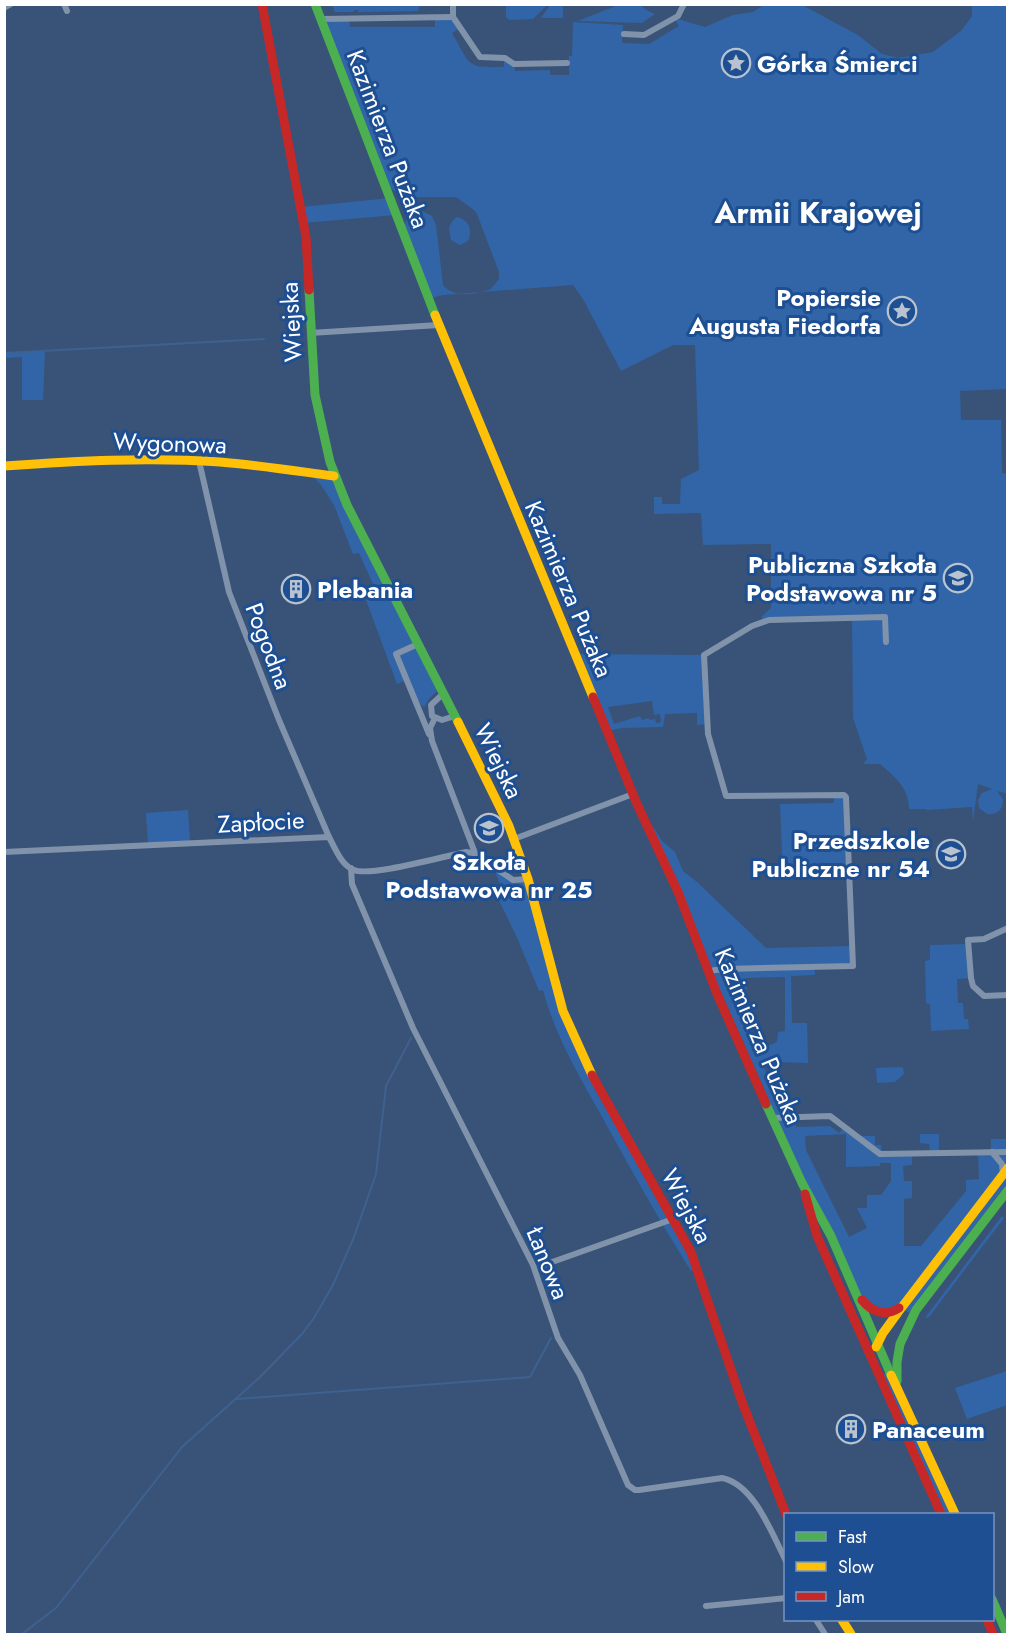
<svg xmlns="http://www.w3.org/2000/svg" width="1012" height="1639" font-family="Jost,sans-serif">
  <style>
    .green { fill: #3165a8; fill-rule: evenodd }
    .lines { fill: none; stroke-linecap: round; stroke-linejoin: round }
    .stream { stroke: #3e6190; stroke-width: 2 }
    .street { stroke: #8093aa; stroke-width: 6 }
    .fast { stroke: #4caf50; stroke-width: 9 }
    .slow { stroke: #ffc107; stroke-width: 9 }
    .jam { stroke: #c62828; stroke-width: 9 }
    .labels { text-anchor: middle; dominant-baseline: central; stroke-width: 6; stroke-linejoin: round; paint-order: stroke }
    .poi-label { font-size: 24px; font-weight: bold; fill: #fff; stroke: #1d4f92; text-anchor: start }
    .street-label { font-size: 24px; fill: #fff; stroke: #1d4f92 }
    .district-label { font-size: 30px; font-weight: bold; fill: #fff; stroke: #1d4f92 }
  </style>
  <rect width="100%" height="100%" fill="#385377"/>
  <g class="green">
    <path d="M332,5h88l-2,6 -60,1 1,-2h-5l-1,2h-18z"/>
    <path d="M506,5v-1l41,1 -14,14 -24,1 -3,-3z"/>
    <path d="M550,5h13v13h-22z"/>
    <path d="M618,5h23l5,5 9,4 -13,9 -64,-2z"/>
    <path d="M764,5h38l56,30 24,19 17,4 34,-6 28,-21 11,-15v-11h35v384l-47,2 1,29h40l1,53 5,1 1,320 -11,-3 6,8c0,11 -6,16 -16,15l-8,-6 -1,-8 4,-7 10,-4 -14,-5 -5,37 -1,-14 -46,3v-1h-17c0,-21 -14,-32 -29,-45h-17l4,-5 -14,-41 -1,-101 -90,4v-5l9,-8v-64l-68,1 -2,-32 -47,1v-17h8v7h18l1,-25 18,-9 -4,-125h-22l-52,26 -38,-72 -10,-14 -130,10 -12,3 -27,-63 1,-12 4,-7 13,-5 10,5 4,9 7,60c11,14 34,9 48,4l8,-10v-7l-22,-58 -3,-4 -18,-13h-52l-20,-13 -63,-165 28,-1 1,9h85v-10h18l7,11 -8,5c19,32 12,35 52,34v-9l10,6 1,7 35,-1v5h19v-19h3l1,-34 50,3 -1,18 27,1 30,-18 -5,-8 31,9 28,-12 20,-3z"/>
    <path d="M390,198l6,17 -93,8 -2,-16z"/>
    <path d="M457,217c12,3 16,13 11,24l-8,4 -9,-5 -2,-12 3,-7z"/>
    <path d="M45,351l-2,49h-21v-43l-17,1v-5z"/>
    <path d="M310,473l21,4 110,210 -12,12 -5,8 -4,-3 -13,-24 -10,4 -35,-95 11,-5 -14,-31 -6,1 -19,-49 -13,-20z"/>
    <path d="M576,654l128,1 3,69 -10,1v-12l-32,1 -2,13 -41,1 -15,3zM652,701l2,14 6,-1 1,8 -5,1 -1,-4 -6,1v-2l-7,2 -2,-4 -26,8 -6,-17z"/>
    <path d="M834,795h10l6,80 -67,1 -3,-72 54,-1z"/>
    <path d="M188,810l2,33 -42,2 -2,-32z"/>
    <path d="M654,828l8,13 13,11 8,19 14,11 69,66 87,-2v20l-39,1 1,8 -24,1 1,47h15l1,40 -33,-1 -11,5 20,50h12v10l34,-1 9,7 5,-6 13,9h18v9h6l1,9h30v11l-9,1 1,15h8v17l-8,1v47h17l45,-55v-11l13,-1 -1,-27h13v-13h16v29l-100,133 -19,12 -26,-12 -42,-86 -171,-385zM785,977v54l-7,1 -1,10 -17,7 -9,-11v-6h-4l-1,-54zM846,1134v33l34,-1v-3h11v18l-10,14h-14v13h-10l10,20 -18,9 -43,-87 -1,-14z"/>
    <path d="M499,870l7,6 22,3 35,132 133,258 -5,2c-32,-51 -61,-103 -90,-156 -23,-41 -46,-80 -58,-125l-4,1 -21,-51 -20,-42 6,-3 -8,-21z"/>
    <path d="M969,944l2,34 -14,1 1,24h5l1,16h4l1,10 -38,2 -1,-27 -4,-1 -1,-42 5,-1v-15z"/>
    <path d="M903,1067l1,7 -9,8 -18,1 -1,-15z"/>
    <path d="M920,1134h19v19h-9l-1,-9 -9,-1z"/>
    <path d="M1007,1174v9l-98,130 -4,-3z"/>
    <path d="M1002,1216l2,2 -75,99 -4,1z"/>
    <path d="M1007,1371v34l-40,14 -12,-31z"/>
    <path d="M888,1372l62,142h-5l-62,-140z"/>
  </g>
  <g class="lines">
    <g class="stream">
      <path d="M4,353l260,-14"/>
      <path d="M236,1399l294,-22 21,-39"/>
      <path d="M22,1634l34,-26 126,-161 78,-70 42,-43 12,-16 19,-33 21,-48 22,-63 10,-88 25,-48"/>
    </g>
    <g class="street">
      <path d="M64,4l3,7"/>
      <path d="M453,4v13l27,40 25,1 9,6 53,-1"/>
      <path d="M4,8l7,-4"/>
      <path d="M321,19l132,-2"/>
      <path d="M624,34l20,1 34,-19 6,-12"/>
      <path d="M310,333l129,-8"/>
      <path d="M199,461l30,131 50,128 50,117"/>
      <path d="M418,644l-22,10 33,80"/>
      <path d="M444,693l-13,12 1,11 10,4 13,-4"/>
      <path d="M435,718l-5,10 2,13 43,112"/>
      <path d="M514,839l119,-45"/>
      <path d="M4,852l325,-15c6,11 12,28 25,33 17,7 90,-14 112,-18l7,1 40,27 15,-1"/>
      <path d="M351,868l1,16 61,144 120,237 25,73 22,37 48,110 7,5h4l83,-12c32,6 50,56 64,83"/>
      <path d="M1008,928l-24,11 -16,1 3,38 2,8 11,10 24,-1"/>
      <path d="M709,971l14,-2 130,-3 -7,-169 -2,-2 -118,1 -18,-62 -4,-79 48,-29 17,-6 116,-3 1,25"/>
      <path d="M772,1118l58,-2 50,38 128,-2"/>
      <path d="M992,1152l10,12 1,10"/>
      <path d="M541,1266l132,-47"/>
      <path d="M706,1606l80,-8"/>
      <path d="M816,1620l9,14"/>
    </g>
    <g class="fast">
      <path d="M315,4l120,311"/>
      <path d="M309,290l6,105 15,67 17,43 111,217"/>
      <path d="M766,1104l36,79 29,53 60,139"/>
      <path d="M897,1381v-19l3,-18 16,-34 92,-120"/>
      <path d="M992,1599l15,35"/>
    </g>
    <g class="slow">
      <path d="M435,315l158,382"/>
      <path d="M4,466c72,-5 144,-9 216,-4 38,3 76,9 114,14"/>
      <path d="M458,722l51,104 19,53 35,132 29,64"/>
      <path d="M876,1347l7,-14 16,-22 109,-143"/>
      <path d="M891,1375l64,139"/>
      <path d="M842,1620l9,14"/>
    </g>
    <g class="jam">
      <path d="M262,4l44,233 3,53"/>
      <path d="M593,697l44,107 41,88 39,102 49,110"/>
      <path d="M592,1075l99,177 51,150 44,112"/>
      <path d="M805,1194l12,42 124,278"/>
      <path d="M862,1300c10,12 23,17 37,8"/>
      <path d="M987,1620l6,14"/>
    </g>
  </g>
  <defs>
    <g id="sight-ring" transform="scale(1.5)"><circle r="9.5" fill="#1d4f92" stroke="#b9c3cf" stroke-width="1.5"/><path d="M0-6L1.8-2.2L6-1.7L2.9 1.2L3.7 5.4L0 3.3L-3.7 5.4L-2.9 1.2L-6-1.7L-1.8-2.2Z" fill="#b9c3cf"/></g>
    <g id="school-ring" transform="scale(1.5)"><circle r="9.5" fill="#1d4f92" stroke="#b9c3cf" stroke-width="1.5"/><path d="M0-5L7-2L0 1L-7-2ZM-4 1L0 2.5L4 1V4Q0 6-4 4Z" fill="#b9c3cf"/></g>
    <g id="building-ring" transform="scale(1.5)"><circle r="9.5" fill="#1d4f92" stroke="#b9c3cf" stroke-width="1.5"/><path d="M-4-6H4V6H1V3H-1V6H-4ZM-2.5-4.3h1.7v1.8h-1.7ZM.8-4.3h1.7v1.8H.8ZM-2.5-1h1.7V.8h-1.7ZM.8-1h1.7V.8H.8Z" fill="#b9c3cf"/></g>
  </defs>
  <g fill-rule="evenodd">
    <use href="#sight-ring" x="736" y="63"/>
    <use href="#sight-ring" x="902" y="311"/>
    <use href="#school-ring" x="958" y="578"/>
    <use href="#building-ring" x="296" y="589"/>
    <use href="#school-ring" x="489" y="828"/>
    <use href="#school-ring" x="951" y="854"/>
    <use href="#building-ring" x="851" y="1429"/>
  </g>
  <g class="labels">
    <g class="poi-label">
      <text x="757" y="63">Górka Śmierci</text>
      <text x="881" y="297" text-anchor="end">Popiersie<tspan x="881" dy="28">Augusta Fiedorfa</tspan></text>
      <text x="937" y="564" text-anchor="end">Publiczna Szkoła<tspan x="937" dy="28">Podstawowa nr 5</tspan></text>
      <text x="317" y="589">Plebania</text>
      <text x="930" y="840" text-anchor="end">Przedszkole<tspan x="930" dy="28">Publiczne nr 54</tspan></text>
      <text x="489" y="861" text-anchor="middle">Szkoła<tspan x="489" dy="28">Podstawowa nr 25</tspan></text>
      <text x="872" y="1429">Panaceum</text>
    </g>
    <g class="street-label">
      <text transform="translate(388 139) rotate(69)">Kazimierza Pużaka</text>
      <text transform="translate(291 322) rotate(-93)">Wiejska</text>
      <text transform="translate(170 443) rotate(2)">Wygonowa</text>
      <text transform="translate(569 589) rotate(67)">Kazimierza Pużaka</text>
      <text transform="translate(269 646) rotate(69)">Pogodna</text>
      <text transform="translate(499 761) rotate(64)">Wiejska</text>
      <text transform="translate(261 822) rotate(-3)">Zapłocie</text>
      <text transform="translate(759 1036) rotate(67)">Kazimierza Pużaka</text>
      <text transform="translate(687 1206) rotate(62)">Wiejska</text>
      <text transform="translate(548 1263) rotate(68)">Łanowa</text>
    </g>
    <g class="district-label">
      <text x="818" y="212">Armii Krajowej</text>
    </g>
  </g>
  <rect width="1012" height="1639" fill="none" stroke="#ffffff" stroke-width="12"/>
  <rect x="784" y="1513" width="210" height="108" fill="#1d4f92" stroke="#7795be" stroke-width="1.5"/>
  <rect x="796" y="1532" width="30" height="9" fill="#4caf50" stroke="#7795be" stroke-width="1.5"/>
  <text x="838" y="1543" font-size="18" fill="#ffffff">Fast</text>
  <rect x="796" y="1562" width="30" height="9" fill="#ffc107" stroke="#7795be" stroke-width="1.5"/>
  <text x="838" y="1573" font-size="18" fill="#ffffff">Slow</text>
  <rect x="796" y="1592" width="30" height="9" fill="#c62828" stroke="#7795be" stroke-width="1.5"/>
  <text x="838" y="1603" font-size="18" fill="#ffffff">Jam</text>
</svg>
